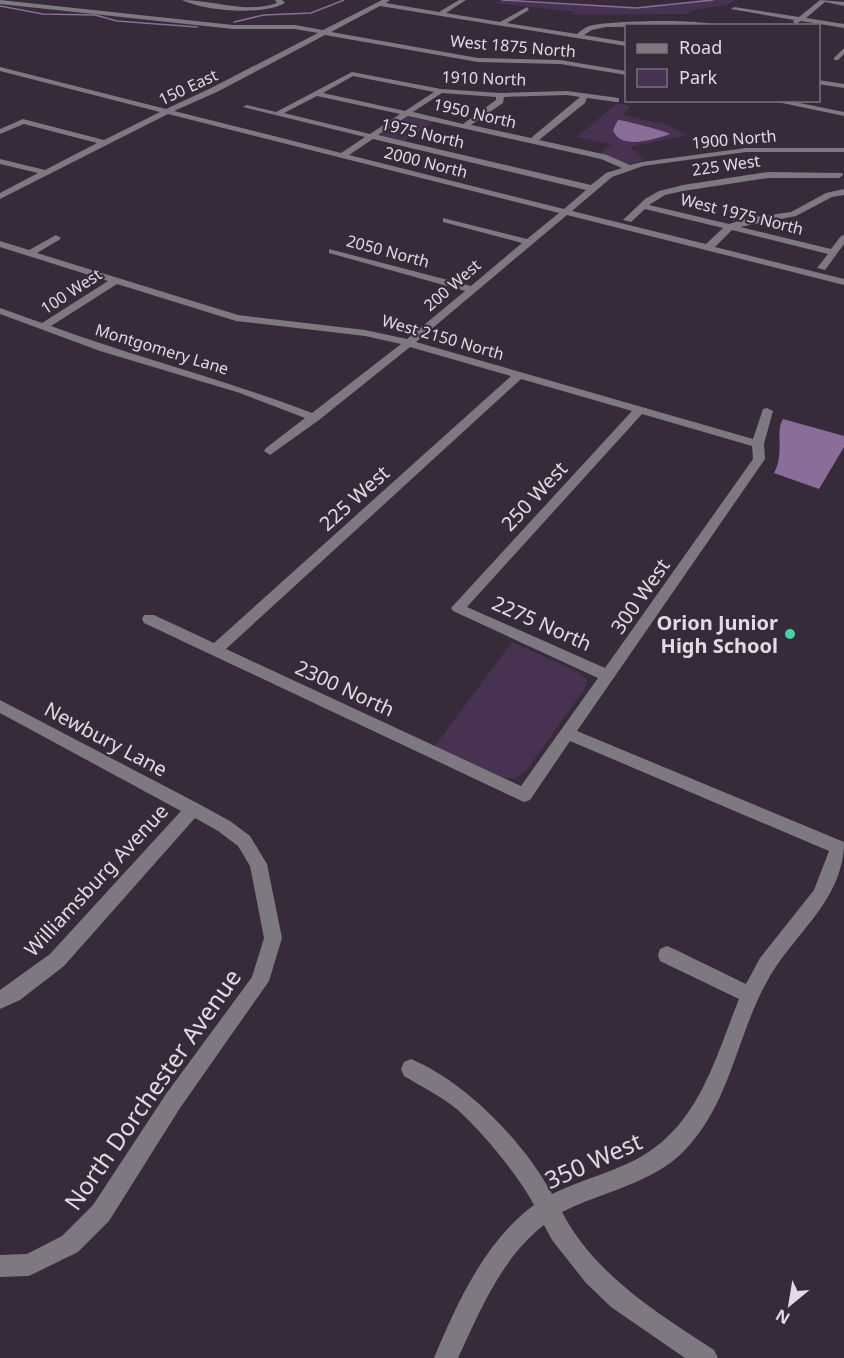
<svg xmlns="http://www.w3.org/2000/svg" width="844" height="1358" font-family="'Noto Sans',sans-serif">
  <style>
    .green { fill: #473251 }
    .water { fill: #8b6d99 }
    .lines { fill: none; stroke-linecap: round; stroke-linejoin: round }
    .stream { stroke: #8b6d99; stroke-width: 1.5 }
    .minor { fill: #7e7881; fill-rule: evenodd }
    .poi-dot { fill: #42d4a1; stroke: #362a3b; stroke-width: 2 }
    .labels { text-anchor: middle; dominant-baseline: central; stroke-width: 4.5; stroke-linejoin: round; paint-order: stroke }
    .far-street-label { font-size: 16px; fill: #e1dae5; stroke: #362a3b }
    .street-label { font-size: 20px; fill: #e1dae5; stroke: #362a3b }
    .poi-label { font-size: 20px; font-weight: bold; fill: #e1dae5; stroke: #362a3b; text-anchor: end }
    .near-street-label { font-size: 24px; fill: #e1dae5; stroke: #362a3b }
  </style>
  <rect width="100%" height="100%" fill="#362a3b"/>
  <g class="green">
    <path d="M501,0l141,7 64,-7h29l-6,4 -40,7v3l-118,1 4,-3 -81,-9z"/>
    <path d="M617,103l14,3 -9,9 43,9 22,11 -57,12 15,13 -18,4 -27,-10 11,-10 -34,-7z"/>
    <path d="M408,117l25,5 -28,19 -23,-5 -1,-2z"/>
    <path d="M512,642l66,30 9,7 -1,8 -60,84 -12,8 -18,-3 -62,-29z"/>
  </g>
  <g class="water">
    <path d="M618,120c6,0 47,11 52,14 -15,5 -50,17 -57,-4z"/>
    <path d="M783,419l61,17v11l-25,42 -45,-16c11,-19 1,-42 9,-54z"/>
  </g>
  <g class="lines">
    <g class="stream">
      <path d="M502,0l134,8 77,-8"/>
      <path d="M0,6l43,8 52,1 22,6 80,6"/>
      <path d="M234,22l30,-7 47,-2 33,-13"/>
    </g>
    <g class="minor">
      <path d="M0,0l233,25h62l28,5 59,-30h8l-4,3 53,9 20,-12h7l-20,13 54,9 27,-15 2,3 -22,13 70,11c3,-3 7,-6 12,-8 15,-5 118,-8 127,0l-110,1 -14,3 -8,5 42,7v4l-246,-40 -49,26 147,26 82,2 66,11v4l-66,-11 -82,-2 -153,-27 -108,57 -43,19 167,42 24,-16 -122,-30 4,-2 29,7 76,-40 89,17 59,4 67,-2 52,7v4h-3l-29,-4 -2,5 -46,37 68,15 23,10 12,-3 104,-14h98v4h-98l-103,14 -31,11 -40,34 134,33 17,-16 -78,-19 -14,13 -8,-2 22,-21 14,-8 24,-6 85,-13 74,1 1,2 -4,3h-71l-85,13 -18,4 -16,10 80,19 19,-6 43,-6 35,-19 18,-4v6l-12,2 -36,19 -56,11 91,22 10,-13 3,-1v9l-19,26 -8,-2 11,-14 -96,-24 -17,17 129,32v6l-277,-70 -151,127 337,97 10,-30 4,-1 6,3 -9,33 1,15 -188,272 267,111c0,57 -49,91 -75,136 -33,57 -38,126 -86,174 -32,32 -82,40 -121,60 33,63 94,100 152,138l4,8h-33l-74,-51 -25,-24 -34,-43 -8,-15c-42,32 -64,86 -86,133h-24c23,-55 51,-117 100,-153 -15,-29 -51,-72 -75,-94 -16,-14 -37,-24 -55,-35l-3,-7 3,-7 7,-3c55,23 113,83 141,135 26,-13 55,-20 81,-33 65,-32 81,-100 106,-162l-79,-38 -2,-6 2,-6 7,-3 7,3 72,35 14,-26 54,-68 15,-39 -259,-110 -40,59 -6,2 -380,-179 -2,-4 2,-4h10l60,28 297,-267 -101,-29 -91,73 -49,35 -6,-4 2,-3 39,-30 -65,-25 -140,-42 -100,-37v-6l42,15 66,-42 -108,-34v-6l29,9 27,-15 5,3 -2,2 -22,13 201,62 127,15 42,9 58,-48 -136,-38v-4l142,37 51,-43 -79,-21v-4l84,21 32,-26 -391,-99 -168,85v-6l38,-20 -38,-9v-5l45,11 52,-27 -73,-19 -24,10v-5l23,-10 81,21 56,-28 -160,-41v-4l166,42 45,-21 107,-55 -23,-4h-62l-233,-25zM353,76l81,16 -29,19 -82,-18zM442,93l54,4v3l-33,24 -50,-12zM567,95l13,2 -49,41 -60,-13 32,-22 1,-6zM317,96l83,18 -30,20 -86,-21zM408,116l193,43 21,9 -16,5 -15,12 -213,-50zM373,139l213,51 -22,19 -215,-54zM117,284l119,37 129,15 36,8 -89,69c-86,-33 -174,-55 -261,-87zM521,379l111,32 -181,197 2,3 145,67 -77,108 -295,-137zM642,414l110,32 1,13 -148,209 -138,-61z"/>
      <path d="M182,0c32,0 64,14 95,3l-2,-3h7l3,3c-22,13 -81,8 -103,-3z"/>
      <path d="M820,0l24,2v4l-19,-4 -19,16 38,6v4l-43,-7 -5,3 -3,-2 1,-2 -63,-11 3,-2 65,10z"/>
      <path d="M844,48v6l-6,6h-4v-2z"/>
      <path d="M818,80l26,4v4l-26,-4z"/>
      <path d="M768,100h17l59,12v4z"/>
      <path d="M0,700l199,104 31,17 20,15 17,28 15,74 -13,43 -89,127 -71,113 -31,31 -49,24 -29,1v-22l27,-1 35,-18 31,-31 73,-111 86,-117 12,-39 -14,-72 -12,-20 -20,-15 -23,-13 -131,148 -44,34 -20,9v-19l50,-36 131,-143 -181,-98z"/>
    </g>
  </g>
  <circle class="poi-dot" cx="790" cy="634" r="6"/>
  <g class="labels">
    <g class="far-street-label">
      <text transform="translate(513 46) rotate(5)">West 1875 North</text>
      <text transform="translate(484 78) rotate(2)">1910 North</text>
      <text transform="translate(188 87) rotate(-25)">150 East</text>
      <text transform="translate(475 113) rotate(13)">1950 North</text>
      <text transform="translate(423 133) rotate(13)">1975 North</text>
      <text transform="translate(734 139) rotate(-5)">1900 North</text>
      <text transform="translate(426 162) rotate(14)">2000 North</text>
      <text transform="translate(726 165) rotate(-8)">225 West</text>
      <text transform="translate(742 214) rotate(14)">West 1975 North</text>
      <text transform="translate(388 251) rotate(15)">2050 North</text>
      <text transform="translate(452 285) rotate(-41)">200 West</text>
      <text transform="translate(71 291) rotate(-33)">100 West</text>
      <text transform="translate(443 337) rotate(16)">West 2150 North</text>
      <text transform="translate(162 349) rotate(17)">Montgomery Lane</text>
    </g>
    <g class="street-label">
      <text transform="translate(534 496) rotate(-47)">250 West</text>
      <text transform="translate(354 498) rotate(-42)">225 West</text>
      <text transform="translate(640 596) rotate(-55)">300 West</text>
      <text transform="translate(542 623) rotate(24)">2275 North</text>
      <text transform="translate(345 688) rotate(25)">2300 North</text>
      <text transform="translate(106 739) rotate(28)">Newbury Lane</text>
      <text transform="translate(96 880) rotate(-47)">Williamsburg Avenue</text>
    </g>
    <g class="poi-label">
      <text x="778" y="622">Orion Junior<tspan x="778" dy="23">High School</tspan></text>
    </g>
    <g class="near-street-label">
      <text transform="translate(152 1089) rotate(-55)">North Dorchester Avenue</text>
      <text transform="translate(593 1160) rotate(-24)">350 West</text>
    </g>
  </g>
  <rect x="625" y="24" width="195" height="78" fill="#362a3b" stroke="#7a707f" stroke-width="1.5"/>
  <rect x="637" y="44" width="30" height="9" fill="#7e7881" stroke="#7a707f" stroke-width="1.5"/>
  <text x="679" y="54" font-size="18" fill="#e1dae5">Road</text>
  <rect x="637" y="69" width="30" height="18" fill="#473251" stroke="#7a707f" stroke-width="1.5"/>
  <text x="679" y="84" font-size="18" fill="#e1dae5">Park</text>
  <g transform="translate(790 1304) rotate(210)" stroke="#362a3b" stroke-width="4.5" paint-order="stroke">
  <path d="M0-4.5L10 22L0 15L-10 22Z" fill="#e1dae5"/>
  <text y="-9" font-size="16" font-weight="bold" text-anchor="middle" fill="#e1dae5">N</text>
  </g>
</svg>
